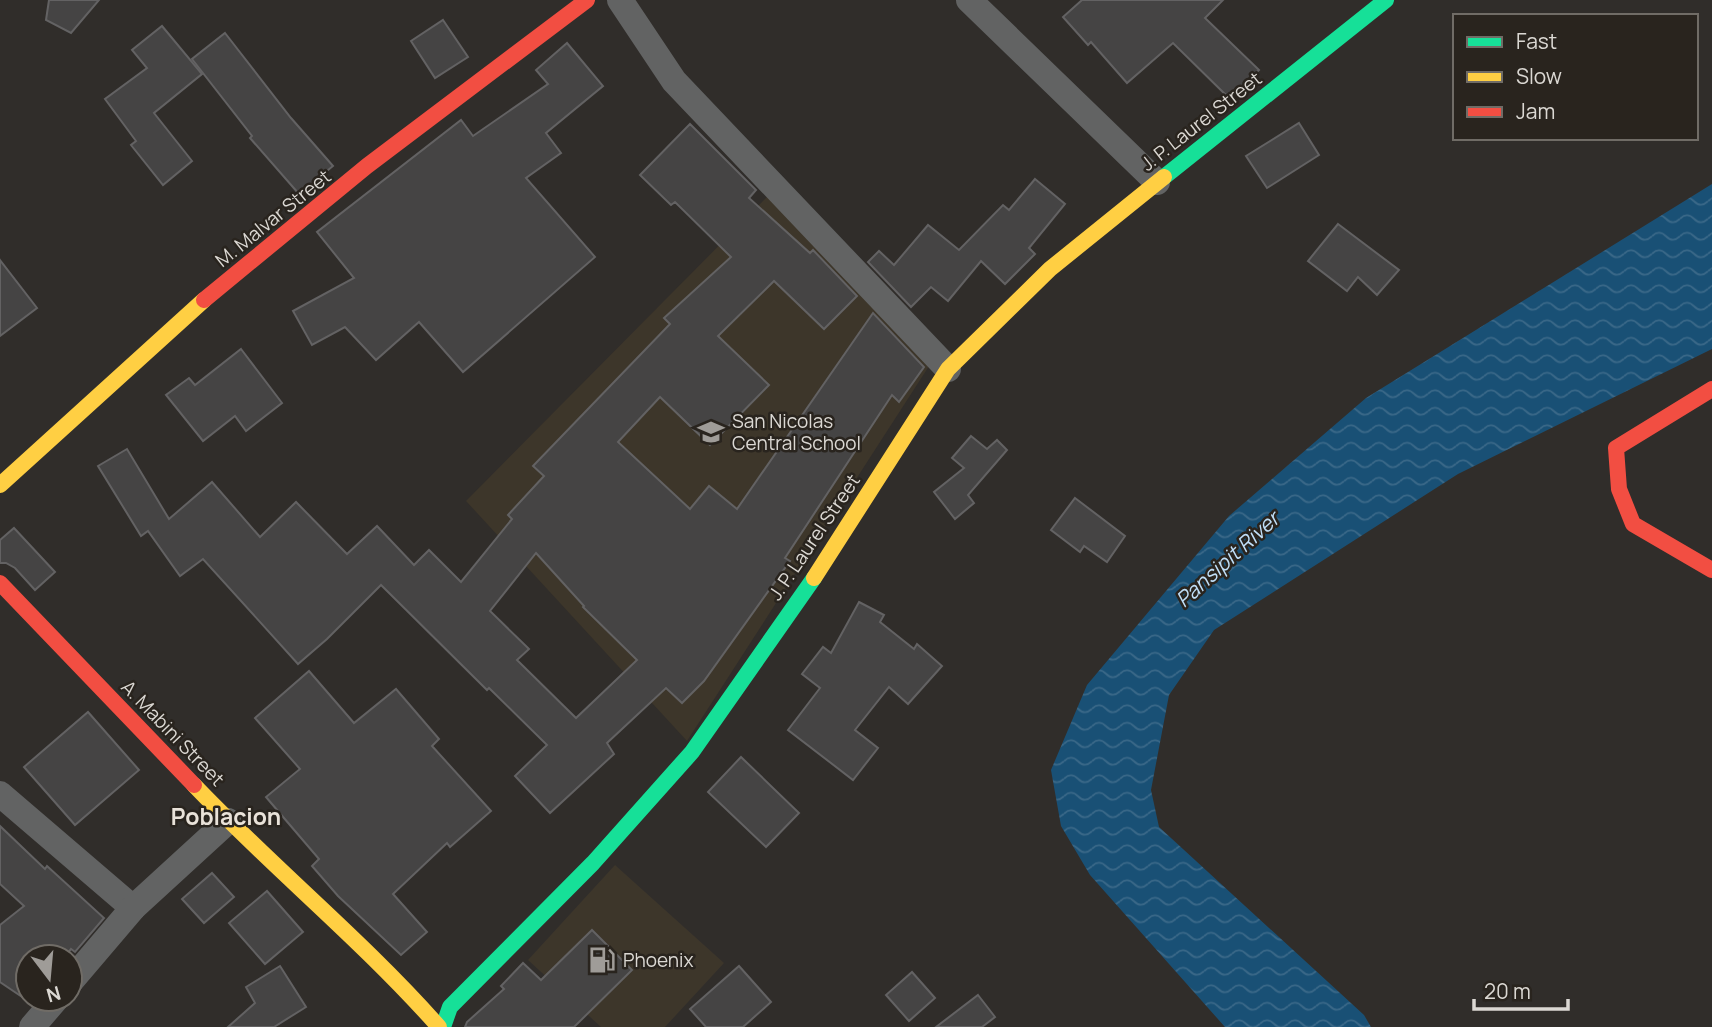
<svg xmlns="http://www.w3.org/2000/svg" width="1712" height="1027" font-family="Manrope,sans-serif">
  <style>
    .built { fill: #3d362a }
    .water { fill: url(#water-waves) }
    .building { fill: #454444; stroke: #636263; stroke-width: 2; fill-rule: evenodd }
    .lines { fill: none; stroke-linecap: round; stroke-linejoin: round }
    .street { stroke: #626363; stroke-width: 26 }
    .fast { stroke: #16e098; stroke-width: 16 }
    .slow { stroke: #ffcf43; stroke-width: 16 }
    .jam { stroke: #f24e42; stroke-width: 16 }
    .labels { text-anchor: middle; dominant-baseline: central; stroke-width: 5; stroke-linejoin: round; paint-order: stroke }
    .street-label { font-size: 19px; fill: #dbd8d3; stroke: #29241e }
    .poi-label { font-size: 19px; fill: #dbd8d3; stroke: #29241e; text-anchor: start }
    .water-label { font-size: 21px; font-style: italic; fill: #c0dff8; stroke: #29241e }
    .quarter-label { font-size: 23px; font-weight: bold; fill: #e9e2d9; stroke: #29241e }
  </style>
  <defs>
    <pattern id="water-waves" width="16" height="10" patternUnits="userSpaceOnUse" patternTransform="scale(1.75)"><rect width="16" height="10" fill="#195075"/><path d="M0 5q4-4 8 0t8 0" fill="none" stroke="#3a6888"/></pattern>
  </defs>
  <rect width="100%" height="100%" fill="#302d2a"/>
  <g class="built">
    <path d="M769,195l162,168 -244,378 -221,-240z"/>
    <path d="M615,865l109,98 -59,64h-64l-73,-67z"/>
  </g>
  <path class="water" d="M1712,184v165l-254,125 -244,156 -45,65 -18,95 8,37 205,188 7,12h-146l-135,-152 -29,-49 -10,-56 36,-85 142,-169 137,-118z"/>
  <g class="building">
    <path d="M49,0h50l-28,33 -25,-13z"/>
    <path d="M1082,0h141l-18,18 54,52 -30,28 -56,-55 -46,40 -36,-41 -3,3 -25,-28z"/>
    <path d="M443,20l25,37 -33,21 -24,-37z"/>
    <path d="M162,26l40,48 -48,39 38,48 -29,24 -32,-40 5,-4 -31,-42 42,-31 -15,-18z"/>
    <path d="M225,33l66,85 42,48 -34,28 -49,-56 2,-2 -60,-77z"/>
    <path d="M567,43l36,43 -57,47 15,20 -35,25 69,79 -132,115 -44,-50 -43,38 -31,-33 -33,18 -19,-34 61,-33 -37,-46 144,-112 12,16 75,-52 -12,-14z"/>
    <path d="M1299,123l20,32 -52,33 -21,-32z"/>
    <path d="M690,124l66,66 -7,8 61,55 3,-3 44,46 -33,33 -50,-48 -56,55 51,49 -59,60 -50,-48 -42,45 72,67 19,-23 28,23 136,-196 51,54 -25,35 -7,-7 -107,163 5,3 -86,120 -22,22 -16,-15 -59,55 7,11 -64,59 -35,-37 32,-31 -58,-57 -2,2 -106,-105 -54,54 -29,25 -95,-105 -23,17 -32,-45 -7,5 -43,-70 29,-17 42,70 43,-37 48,55 36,-35 51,52 30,-28 37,39 15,-15 32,32 51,-63 -4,-4 36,-39 -11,-10 137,-142 -6,-6 67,-61 -56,-55 -4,3 -31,-30zM536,553l48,53 -1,1 54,53 -61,58 -59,-58 12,-11 -39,-38z"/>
    <path d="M1035,179l30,25 -36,44 6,6 -30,30 -24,-23 -33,40 -17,-14 -20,20 -43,-45 11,-11 15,14 34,-40 31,25 44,-45 6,5z"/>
    <path d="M1338,224l61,46 -22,25 -19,-18 -11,14 -39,-30z"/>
    <path d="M0,260l37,48 -37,28z"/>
    <path d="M241,349l41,54 -36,28 -11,-15 -32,25 -37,-46 23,-17 6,7z"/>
    <path d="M971,436l16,13 10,-9 10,10 -39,45 6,8 -19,16 -21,-27 30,-24 -12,-10z"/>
    <path d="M1075,498l50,38 -18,26 -23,-16 -4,6 -29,-22z"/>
    <path d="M14,528l41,44 -20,18 -20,-22 -9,-5h-6v-23z"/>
    <path d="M859,602l25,13 -4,7 34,27 3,-5 25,22 -34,38 -19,-17 -34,43 23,18 -25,32 -65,-50 32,-42 -18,-14 21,-27 8,6z"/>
    <path d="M309,671l45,52 42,-34 43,50 -7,7 59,65 -41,36 -3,-4 -54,51 34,38 -26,23 -63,-59 -26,-30 7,-7 -53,-62 34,-28 -45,-51z"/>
    <path d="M88,712l51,58 -64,55 -51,-58z"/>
    <path d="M741,757l58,56 -33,34 -58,-55z"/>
    <path d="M0,826l45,43 2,-3 57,52 -29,34 -4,-3 -6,8h-37v42h6l-3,4 -31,-21v-57l24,-19 -24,-22z"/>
    <path d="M212,873l22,24 -30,26 -22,-24z"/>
    <path d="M267,891l36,41 -38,32 -36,-41z"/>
    <path d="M592,930l40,40 -58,57h-109l2,-5 37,-33 -3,-3 22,-23 18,17z"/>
    <path d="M280,966l26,41 -32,20h-46l27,-24 -9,-16z"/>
    <path d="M739,966l32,36 -28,25h-37l-16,-18z"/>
    <path d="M912,972l23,26 -26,23 -23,-26z"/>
    <path d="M978,995l17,22 -13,10h-46z"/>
  </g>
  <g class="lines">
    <g class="street">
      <path d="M620,0l54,81 274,288"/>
      <path d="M969,0l188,182"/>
      <path d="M0,794l133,114"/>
      <path d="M70,982l63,-74 95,-87"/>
      <path d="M32,1027l24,-28"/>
    </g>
    <g class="fast">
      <path d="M1164,177l222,-177"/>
      <path d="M443,1027l7,-20 143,-144 99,-111 122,-174"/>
    </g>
    <g class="slow">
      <path d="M0,485l204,-185"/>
      <path d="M814,578l134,-209 102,-100 114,-92"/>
      <path d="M194,785c79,83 169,156 245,242"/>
    </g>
    <g class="jam">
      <path d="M204,300l163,-134 220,-166"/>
      <path d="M1712,389l-96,59 3,41 14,35 79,46"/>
      <path d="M0,583l194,202"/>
    </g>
  </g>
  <defs>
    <g id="school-bare" transform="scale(2.1)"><path d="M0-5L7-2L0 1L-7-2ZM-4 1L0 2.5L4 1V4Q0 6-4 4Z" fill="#9f9c98" stroke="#29241e" stroke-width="2.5" paint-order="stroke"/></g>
    <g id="fuel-bare" transform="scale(2.1)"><path d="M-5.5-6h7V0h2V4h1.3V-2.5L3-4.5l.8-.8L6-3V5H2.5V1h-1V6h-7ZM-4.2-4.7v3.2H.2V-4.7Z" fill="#9f9c98" stroke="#29241e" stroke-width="2.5" paint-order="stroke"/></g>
  </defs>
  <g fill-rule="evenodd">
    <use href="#school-bare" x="711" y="432"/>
    <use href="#fuel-bare" x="602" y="960"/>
  </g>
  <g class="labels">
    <g class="street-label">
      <text transform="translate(1201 121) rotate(-38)">J. P. Laurel Street</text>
      <text transform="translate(273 218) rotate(-39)">M. Malvar Street</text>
      <text transform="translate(814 537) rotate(-56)">J. P. Laurel Street</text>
      <text transform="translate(173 733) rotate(46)">A. Mabini Street</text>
    </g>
    <g class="poi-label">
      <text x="732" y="421">San Nicolas<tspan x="732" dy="22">Central School</tspan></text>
      <text x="623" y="960">Phoenix</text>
    </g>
    <g class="water-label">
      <text transform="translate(1227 559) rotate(-42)">Pansipit River</text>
    </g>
    <g class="quarter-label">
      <text x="226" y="816">Poblacion</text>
    </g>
  </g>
  <rect x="1453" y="14" width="245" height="126" fill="#29241e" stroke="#706c66" stroke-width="2"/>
  <rect x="1467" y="37" width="35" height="10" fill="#16e098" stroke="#706c66" stroke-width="2"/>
  <text x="1516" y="49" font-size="21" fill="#dbd8d3">Fast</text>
  <rect x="1467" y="72" width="35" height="10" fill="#ffcf43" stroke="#706c66" stroke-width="2"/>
  <text x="1516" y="84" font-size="21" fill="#dbd8d3">Slow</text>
  <rect x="1467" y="107" width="35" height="10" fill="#f24e42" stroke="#706c66" stroke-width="2"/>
  <text x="1516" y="119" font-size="21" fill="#dbd8d3">Jam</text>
  <g transform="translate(49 978) rotate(164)"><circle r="33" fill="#29241e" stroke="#706c66" stroke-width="2"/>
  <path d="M0-5L12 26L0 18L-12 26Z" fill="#9f9c98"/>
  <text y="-10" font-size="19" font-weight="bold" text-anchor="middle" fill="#dbd8d3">N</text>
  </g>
  <path d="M1474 999v10h94v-10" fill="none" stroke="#dbd8d3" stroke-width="3.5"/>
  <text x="1484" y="999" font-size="21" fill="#dbd8d3" stroke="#29241e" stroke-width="5" paint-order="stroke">20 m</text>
</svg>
